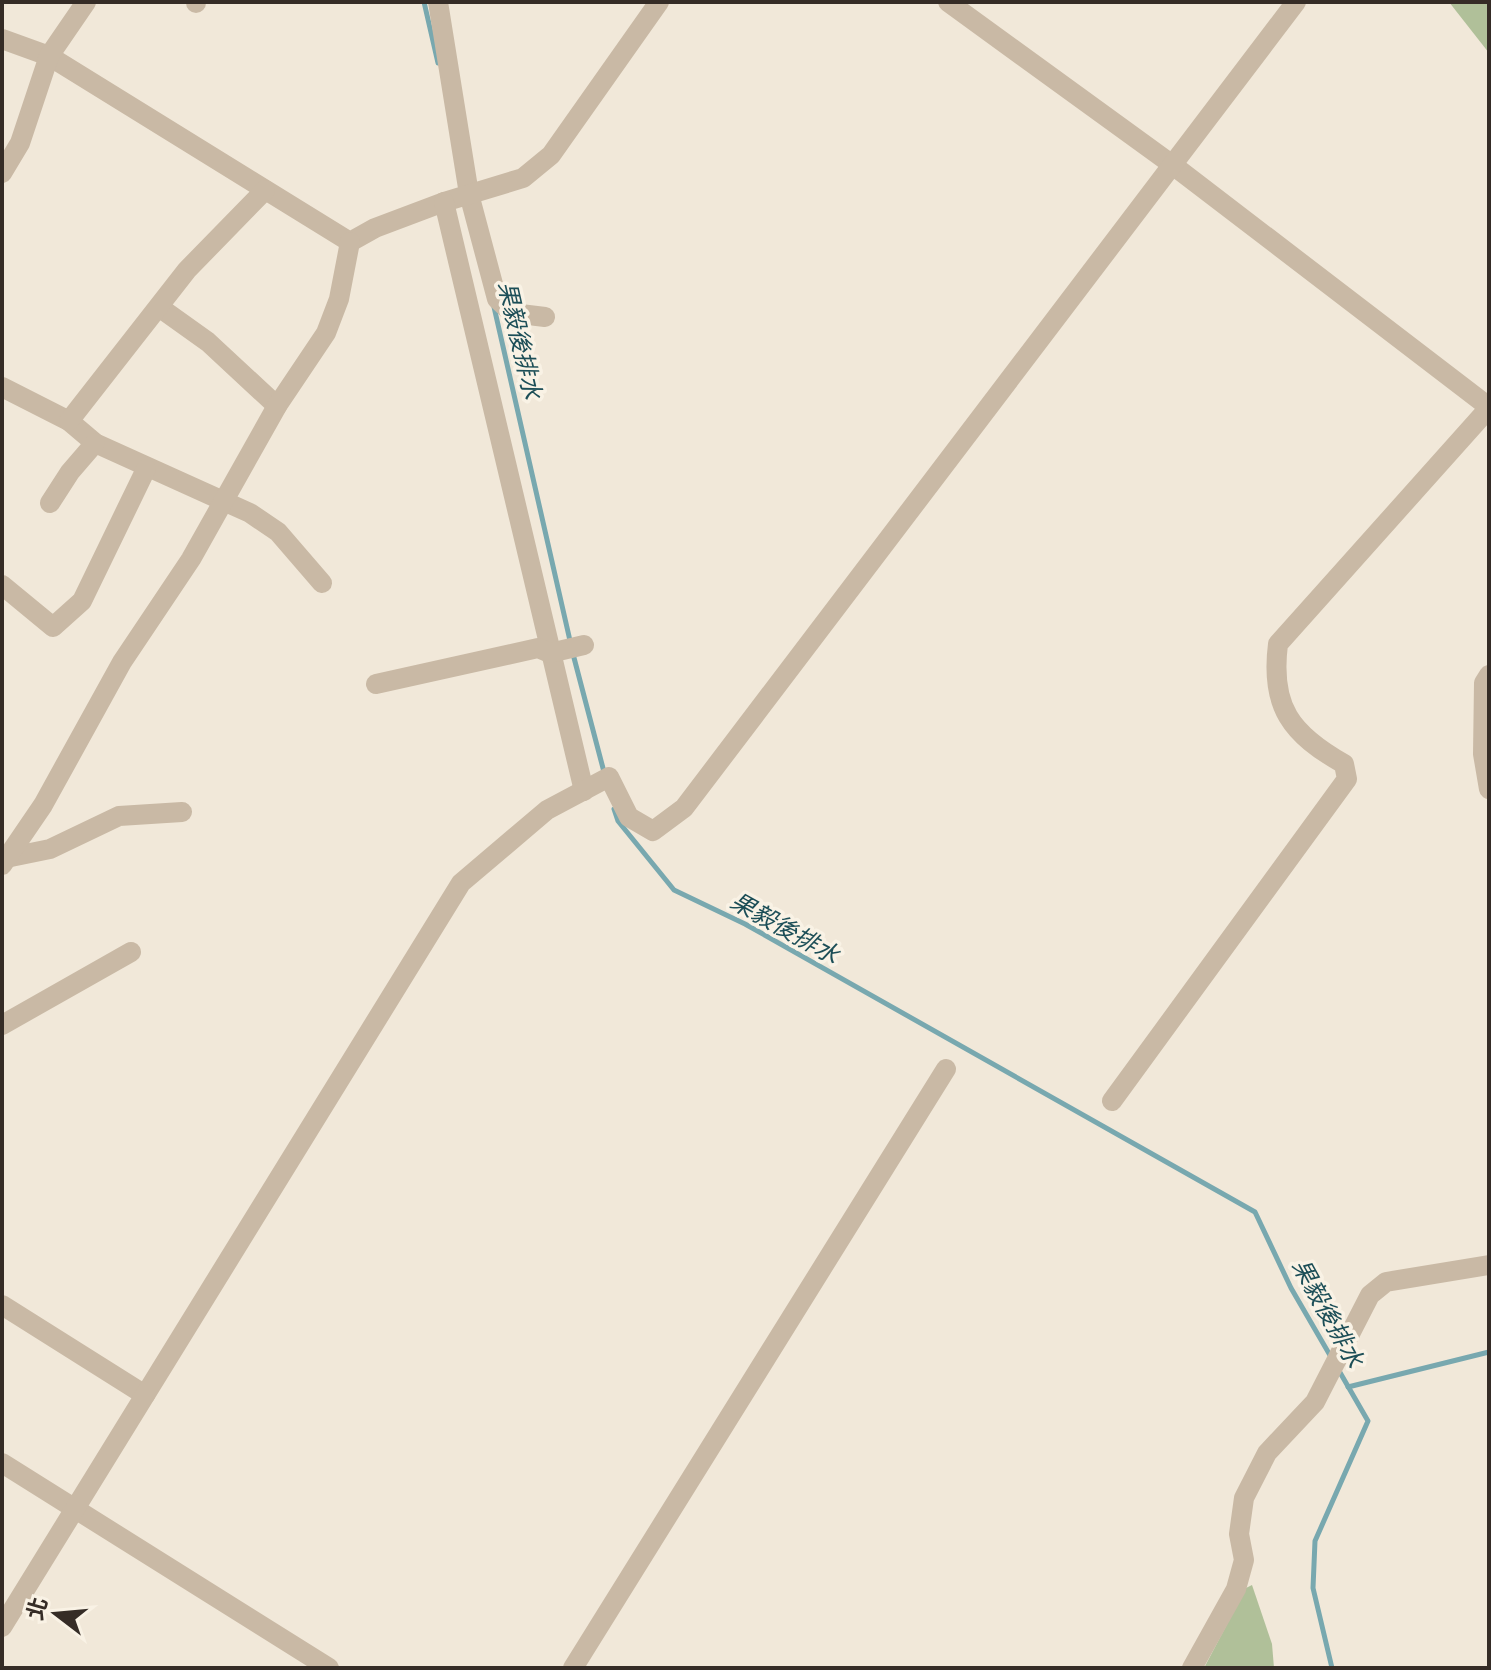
<svg xmlns="http://www.w3.org/2000/svg" width="1491" height="1670" font-family="Figtree,'Noto Sans TC',sans-serif">
  <style>
    .green { fill: #b0c099 }
    .lines { fill: none; stroke-linecap: round; stroke-linejoin: round }
    .stream { stroke: #78a8af; stroke-width: 5 }
    .minor { stroke: #c9b9a5; stroke-width: 20 }
    .labels { text-anchor: middle; dominant-baseline: central; stroke-width: 7; stroke-linejoin: round; paint-order: stroke }
    .water-label { font-size: 24px; font-style: italic; fill: #1c4e57; stroke: #f9f2e5 }
  </style>
  <rect width="100%" height="100%" fill="#f1e8d9"/>
  <g class="green">
    <path d="M1449,2h40v51z"/>
    <path d="M1252,1585l20,59 2,24h-70l42,-80z"/>
  </g>
  <g class="lines">
    <g class="stream">
      <path d="M424,2l14,61"/>
      <path d="M494,307l77,338"/>
      <path d="M573,654l31,118"/>
      <path d="M614,809l4,12 56,69 71,34 510,288 36,76 40,69"/>
      <path d="M1348,1387l141,-35"/>
      <path d="M1332,1668l-19,-80 2,-47 53,-120 -30,-52"/>
    </g>
    <g class="minor">
      <path d="M438,2l31,192 28,105 15,14 33,4"/>
      <path d="M948,2l226,164 315,241"/>
      <path d="M196,3v-1"/>
      <path d="M2,39l47,17 301,186 25,-14 69,-26 79,-24 28,-23 108,-153"/>
      <path d="M2,173l18,-30 29,-87 37,-54"/>
      <path d="M444,202l140,589"/>
      <path d="M159,307l49,35 69,64"/>
      <path d="M2,387l67,34 26,22 155,70 28,19 44,51"/>
      <path d="M69,421l118,-151 78,-80"/>
      <path d="M50,503l20,-31 25,-29"/>
      <path d="M2,585l51,42 29,-26 64,-132"/>
      <path d="M1489,675l-5,8 -1,71 6,35"/>
      <path d="M376,684l162,-36 12,5 34,-8"/>
      <path d="M6,858l44,-9 69,-33 63,-4"/>
      <path d="M2,865l41,-60 79,-143 69,-103 86,-153 49,-73 13,-34 11,-57"/>
      <path d="M2,1025l129,-73"/>
      <path d="M1112,1101l235,-322 -3,-15c-53,-30 -74,-57 -66,-120l211,-236"/>
      <path d="M2,1305l143,90"/>
      <path d="M2,1463l327,205"/>
      <path d="M2,1627l459,-744 86,-73 62,-33 20,40 24,14 31,-23 612,-806"/>
      <path d="M573,1668l373,-599"/>
      <path d="M1192,1668l44,-79 8,-29 -5,-26 5,-36 23,-45 48,-51 55,-107 16,-13 103,-17"/>
    </g>
  </g>
  <g class="labels">
    <g class="water-label">
      <text transform="translate(520 340) rotate(77)">果毅後排水</text>
      <text transform="translate(785 928) rotate(29)">果毅後排水</text>
      <text transform="translate(1328 1313) rotate(61)">果毅後排水</text>
    </g>
  </g>
  <rect width="1491" height="1670" fill="none" stroke="#352c26" stroke-width="8"/>
  <g transform="translate(56 1614) rotate(286)" stroke="#f9f2e5" stroke-width="6" paint-order="stroke">
  <path d="M0-6L14 30L0 20L-14 30Z" fill="#352c26"/>
  <text y="-12" font-size="22" font-weight="bold" text-anchor="middle" fill="#352c26">北</text>
  </g>
</svg>
